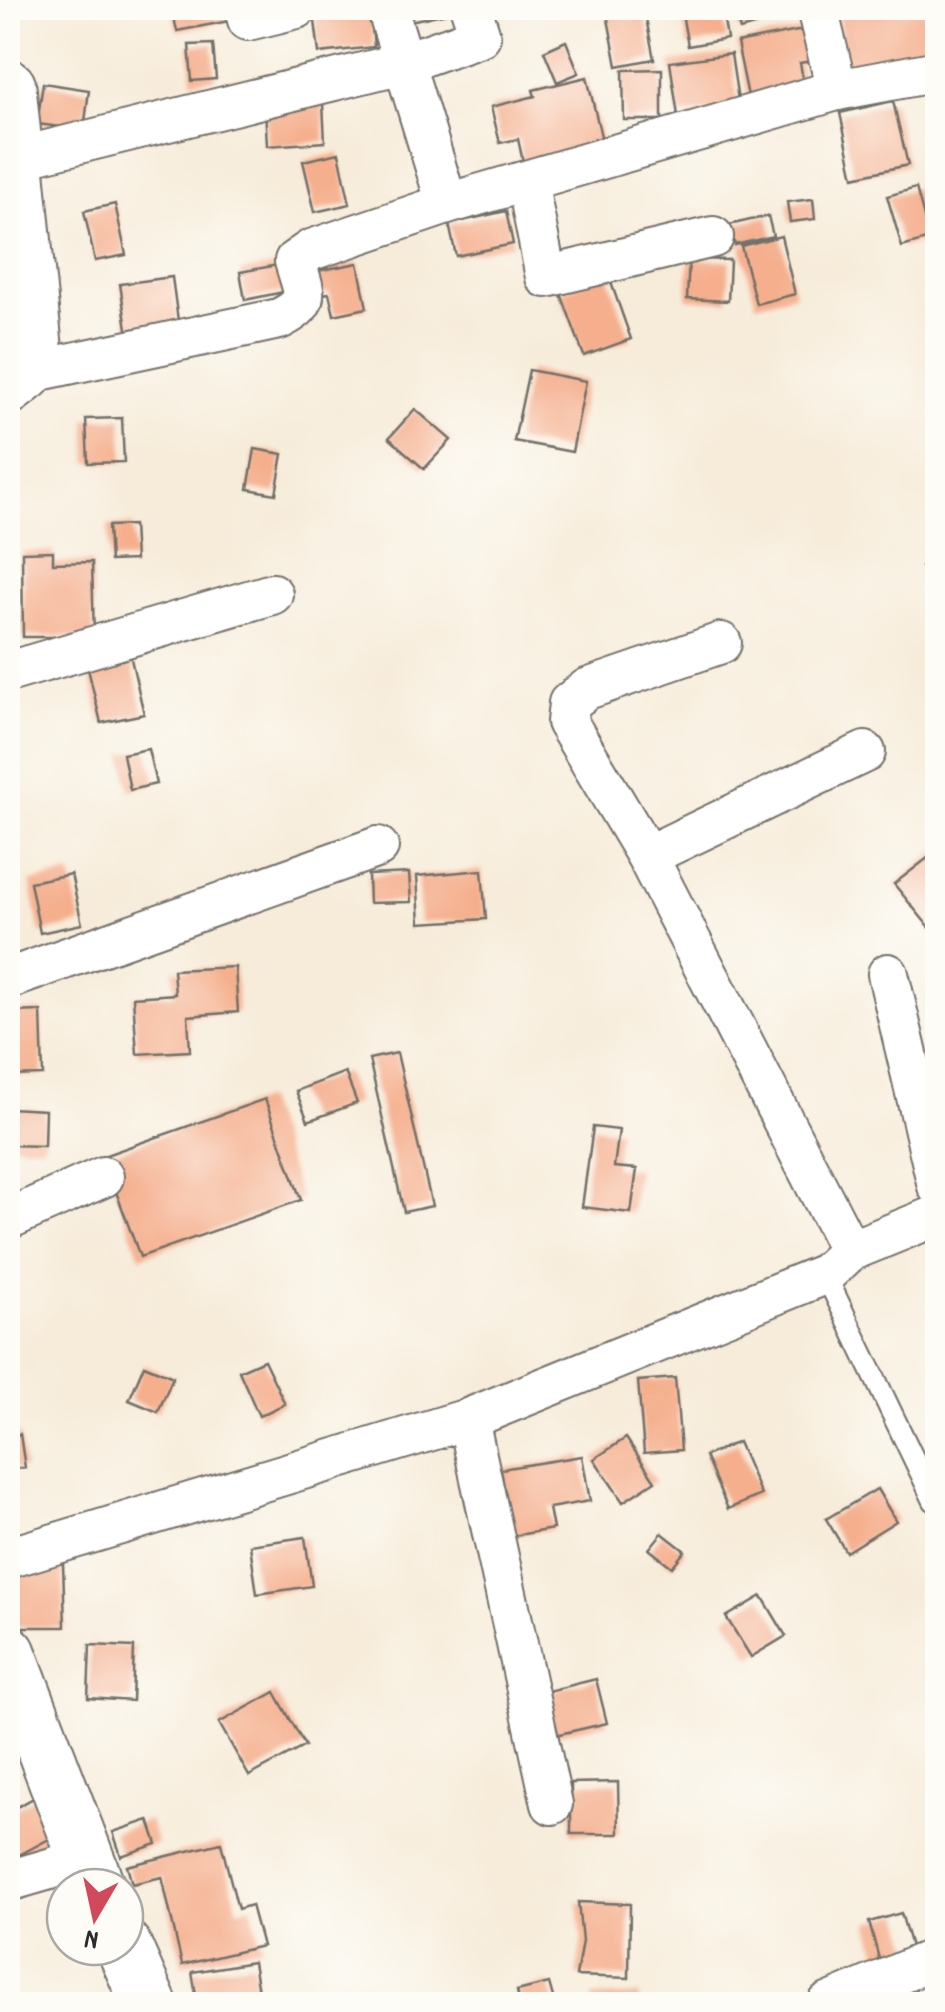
<svg xmlns="http://www.w3.org/2000/svg" width="945" height="2012" font-family="Dekko,sans-serif">
  <style>
    .building { fill: #f5af8d }
    .lines { fill: none; stroke-linecap: round; stroke-linejoin: round }
    .lane-casing { stroke: #726f68; stroke-width: 24 }
    .street-casing { stroke: #726f68; stroke-width: 44 }
    .secondary-casing { stroke: #726f68; stroke-width: 59 }
    .lane { stroke: #fff; stroke-width: 20 }
    .street { stroke: #fff; stroke-width: 40 }
    .secondary { stroke: #fff; stroke-width: 55 }
  </style>
  <rect width="100%" height="100%" fill="#fdfcf7"/>
  <filter id="ink" filterUnits="userSpaceOnUse"><feTurbulence type="fractalNoise" baseFrequency=".01" numOctaves="2"/><feDisplacementMap in="SourceGraphic" scale="20" xChannelSelector="R" yChannelSelector="G"/><feConvolveMatrix kernelMatrix="1 2 1 2 8 2 1 2 1" color-interpolation-filters="sRGB"/></filter>
  <filter id="wash" filterUnits="userSpaceOnUse"><feTurbulence type="fractalNoise" baseFrequency=".0048" numOctaves="4" result="noise"/><feDisplacementMap in="SourceGraphic" scale="40" xChannelSelector="R" yChannelSelector="G"/><feGaussianBlur stdDeviation="2.25" result="paint"/><feColorMatrix in="noise" values="0 0 0 0 0 0 0 0 0 0 0 0 0 0 0 0 0 1.4 0 .05"/><feComposite in="paint" operator="in"/></filter>
  <g filter="url(#wash)">
    <rect width="100%" height="100%" fill="#f7ecda"/>
    <g id="blocks">
      <g class="building">
        <path d="M172,8h55l2,13 -52,10z"/>
        <path d="M370,8l4,39 -55,6 -5,-40z"/>
        <path d="M402,8h49l1,4 -47,10z"/>
        <path d="M606,8h38l10,51 -37,7z"/>
        <path d="M692,8h30l5,31 -39,7 -7,-37z"/>
        <path d="M733,8h68l1,4 -62,18z"/>
        <path d="M845,8h88l5,23v28l-89,17 -13,-67z"/>
        <path d="M808,29l7,31 -15,3 5,27 -56,11 -12,-58z"/>
        <path d="M566,41l13,32 -22,9 -13,-31z"/>
        <path d="M213,44l3,35 -24,2 -3,-36z"/>
        <path d="M731,54l8,53 -61,9 -8,-54z"/>
        <path d="M662,69v51h-38l-1,-50z"/>
        <path d="M587,77l18,76 -80,18 -7,-32 -18,4 -9,-36 44,-11 -2,-6z"/>
        <path d="M43,83l46,7 -5,40 -47,-6z"/>
        <path d="M893,101l15,64 -54,12 -14,-64z"/>
        <path d="M323,103l2,39 -58,4 -2,-39z"/>
        <path d="M339,153l11,51 -35,8 -12,-51z"/>
        <path d="M916,188l14,51 -28,8 -15,-51z"/>
        <path d="M813,199l2,20 -25,3 -3,-20z"/>
        <path d="M115,204l11,51 -31,6 -11,-50z"/>
        <path d="M506,211l7,33 -57,12 -7,-32z"/>
        <path d="M768,216l5,20 -38,9 -6,-20z"/>
        <path d="M781,236l14,58 -39,10 -15,-58z"/>
        <path d="M689,259l41,1 -2,41 -41,-2z"/>
        <path d="M358,263l9,45 -33,7 -5,-22 -12,2 -5,-23z"/>
        <path d="M283,264l5,27 -43,9 -5,-28z"/>
        <path d="M608,274l23,65 -47,17 -24,-65z"/>
        <path d="M172,277l7,51 -51,7 -8,-51z"/>
        <path d="M529,370l57,11 -14,71 -58,-11z"/>
        <path d="M415,409l36,31 -27,29 -35,-31z"/>
        <path d="M122,418l2,44 -36,1 -2,-44z"/>
        <path d="M255,449l28,5 -7,40 -28,-5z"/>
        <path d="M133,525l2,35 -25,1 -2,-35z"/>
        <path d="M53,551v12l39,-1 2,75h-71l-1,-85z"/>
        <path d="M938,558v39l-17,-31z"/>
        <path d="M128,646l16,68 -43,9 -16,-67z"/>
        <path d="M148,749l8,35 -26,6 -7,-36z"/>
        <path d="M938,850v88l-44,-54z"/>
        <path d="M482,870l4,49 -66,4 -3,-47z"/>
        <path d="M409,873l2,29 -42,1 -1,-28z"/>
        <path d="M71,874l11,50 -42,9 -10,-51z"/>
        <path d="M235,967l3,45 -50,4 2,35 -53,3 -4,-57 42,-3 -2,-24z"/>
        <path d="M41,1011l2,64 -35,1v-64z"/>
        <path d="M397,1053l35,153 -28,6 -35,-153z"/>
        <path d="M345,1072l12,31 -49,18 -12,-30z"/>
        <path d="M265,1099l36,101 -161,57 -37,-101z"/>
        <path d="M8,1108l37,2 -1,36 -36,-1z"/>
        <path d="M593,1127l26,3 -5,37 23,2 -6,44 -49,-6z"/>
        <path d="M264,1360l21,44 -26,12 -20,-45z"/>
        <path d="M144,1365l29,12 -15,35 -29,-12z"/>
        <path d="M675,1378l6,72 -37,3 -6,-72z"/>
        <path d="M20,1434l5,34 -17,2v-34z"/>
        <path d="M626,1438l29,43 -32,21 -29,-43z"/>
        <path d="M738,1442l23,53 -33,14 -23,-53z"/>
        <path d="M582,1456l8,45 -41,7 4,21 -41,7 -11,-67z"/>
        <path d="M877,1489l19,32 -50,31 -20,-33z"/>
        <path d="M662,1533l23,18 -13,16 -23,-18z"/>
        <path d="M305,1537l7,49 -55,8 -7,-49z"/>
        <path d="M63,1563l2,64h-51l-2,-63z"/>
        <path d="M762,1596l24,40 -35,21 -25,-40z"/>
        <path d="M90,1645l44,2 -2,54 -44,-3z"/>
        <path d="M596,1679l11,44 -56,13 -11,-43z"/>
        <path d="M275,1692l30,54 -56,30 -30,-53z"/>
        <path d="M618,1782l1,52h-48v-51z"/>
        <path d="M41,1794l21,38 -54,29v-49z"/>
        <path d="M149,1820l8,24 -36,12 -8,-24z"/>
        <path d="M221,1843l17,66 13,-4 11,41 -80,19 -20,-88 -30,7 -5,-18z"/>
        <path d="M578,1902l52,2 -1,74 -53,-2 6,-35z"/>
        <path d="M901,1913l13,44 -33,9 -12,-44z"/>
        <path d="M253,1962l7,42h-78l-1,-6 15,-3 -4,-23z"/>
        <path d="M549,1983l6,21h-35l-3,-13z"/>
        <path d="M639,1995l1,9h-48v-7z"/>
      </g>
    </g>
  </g>
  <g filter="url(#ink)">
    <use href="#blocks" fill-opacity="0" stroke="#726f68" stroke-width="2.5"/>
    <g class="lines">
      <g class="lane-casing">
        <path id="lane" d="M825,1274l109,227"/>
      </g>
      <g class="street-casing">
        <g id="street">
          <path d="M245,8l3,12 49,-12"/>
          <path d="M387,8l60,196 390,-114 101,-19"/>
          <path d="M817,8l20,82"/>
          <path d="M14,159l389,-96 77,-27 -9,-28"/>
          <path d="M527,181l19,96 167,-40"/>
          <path d="M26,373l253,-54c34,-17 25,-26 16,-58l16,-11 136,-46"/>
          <path d="M721,643l-134,46 -18,14 -2,19 80,134 203,395"/>
          <path d="M8,672l264,-78"/>
          <path d="M647,856l218,-104"/>
          <path d="M888,974l50,212"/>
          <path d="M8,979l370,-132"/>
          <path d="M8,1219l95,-42"/>
          <path d="M468,1419l84,385"/>
          <path d="M8,1558l460,-139 357,-145 25,-23 88,-36"/>
          <path d="M8,1881l76,-22"/>
          <path d="M828,2004l110,-47"/>
        </g>
      </g>
      <g class="secondary-casing">
        <g id="secondary">
          <path d="M8,87l26,258 -8,28 -18,14"/>
          <path d="M8,1653l89,234"/>
          <path d="M124,1947l25,57"/>
        </g>
      </g>
      <use href="#lane" class="lane"/>
      <use href="#street" class="street"/>
      <use href="#secondary" class="secondary"/>
    </g>
  </g>
  <rect width="945" height="2012" fill="none" stroke="#fdfcf7" stroke-width="40"/>
  <g transform="translate(95 1917) rotate(189)"><circle r="48" fill="#fdfcf7" stroke="#a9a8a5" stroke-width="2.5"/>
  <path d="M0-8L18 38L0 25L-18 38Z" fill="#d1495b"/>
  <text y="-15" font-size="28" font-weight="bold" text-anchor="middle" fill="#2b2b2b">N</text>
  </g>
</svg>
